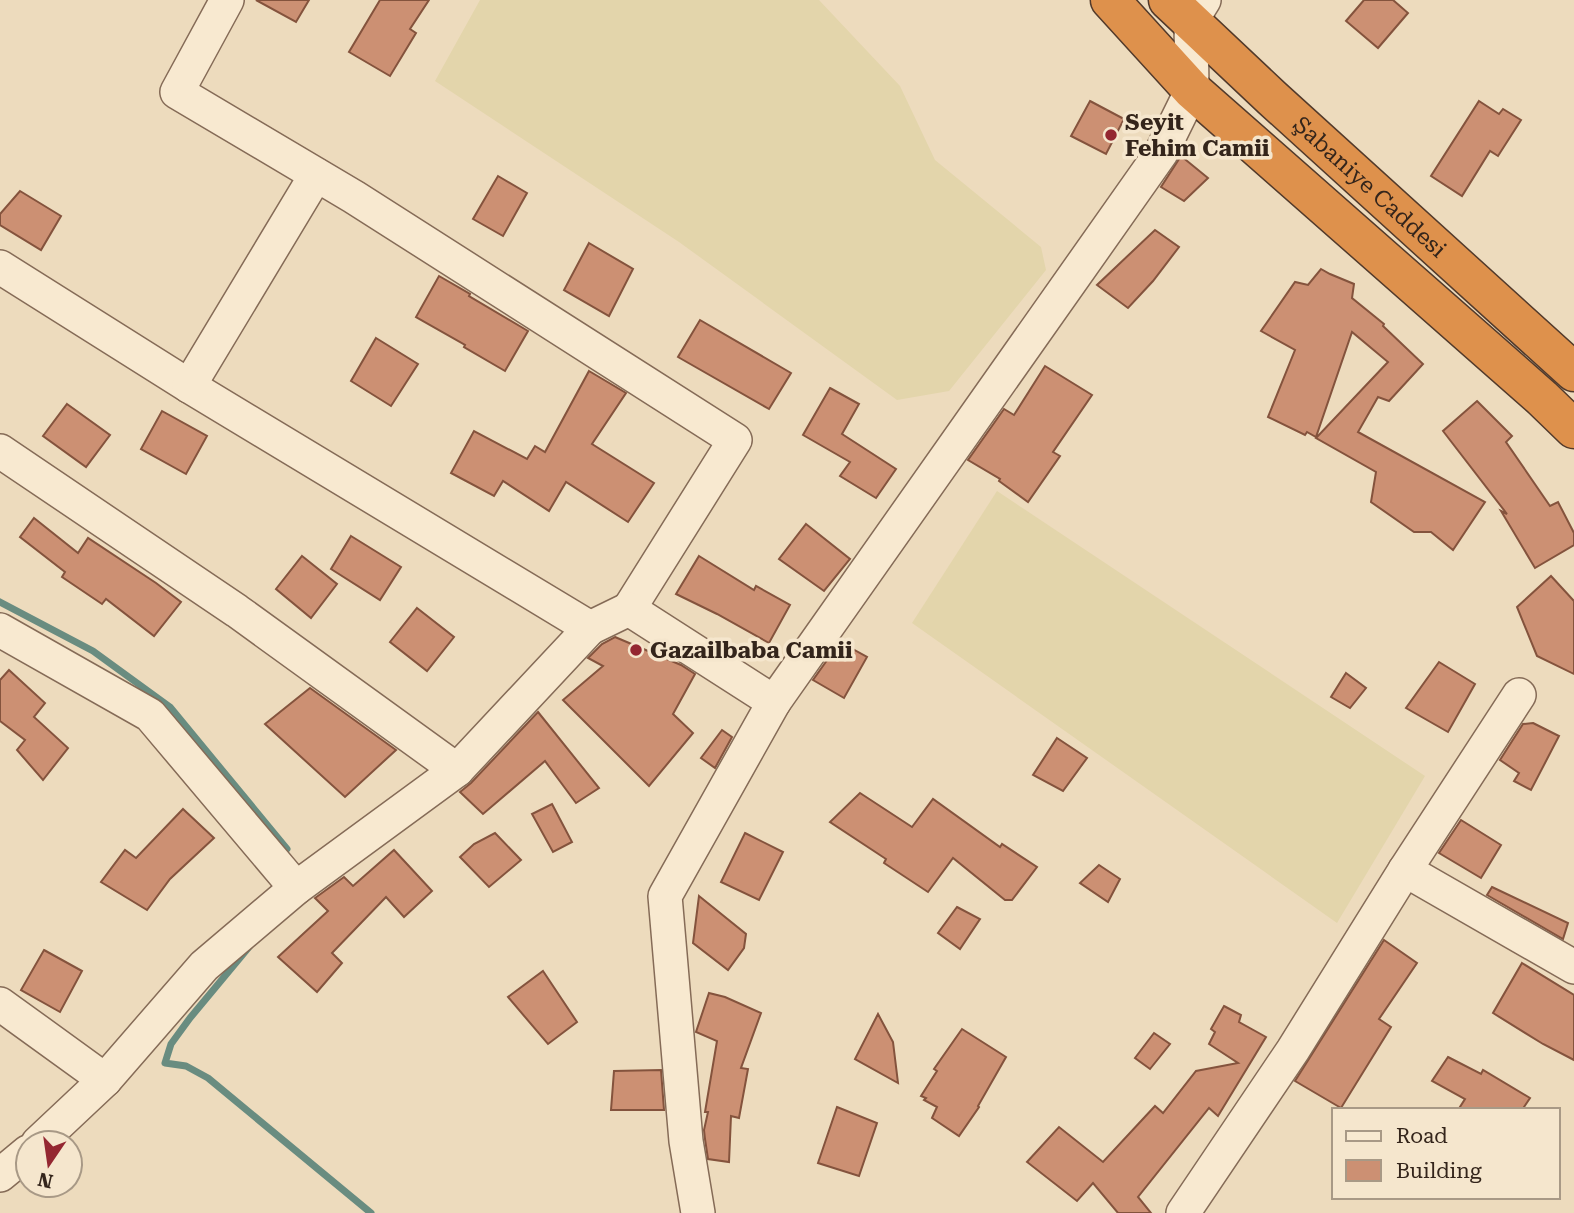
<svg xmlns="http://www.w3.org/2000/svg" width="1574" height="1213" font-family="'Roboto Serif',serif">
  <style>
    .farmland { fill: #e3d5ab }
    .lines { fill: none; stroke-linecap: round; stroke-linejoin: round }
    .stream { stroke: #698c80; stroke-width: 7 }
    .building { fill: #cc9073; stroke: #84533d; stroke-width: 2 }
    .minor-casing { stroke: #856b57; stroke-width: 36 }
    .highway-casing { stroke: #523a2b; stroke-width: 41 }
    .minor { stroke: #f8e9d0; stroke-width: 33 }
    .highway { stroke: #de914c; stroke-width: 38 }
    .poi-dot { fill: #942731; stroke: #f5e6cd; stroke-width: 2.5 }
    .labels { text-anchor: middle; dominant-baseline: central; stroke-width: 7; stroke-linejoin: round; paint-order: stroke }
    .poi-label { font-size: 23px; font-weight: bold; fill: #34251b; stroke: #f5e6cd; text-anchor: start }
    .street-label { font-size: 23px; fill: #34251b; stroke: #f5e6cd }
  </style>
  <rect width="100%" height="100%" fill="#eddbbd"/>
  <g class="farmland">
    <path d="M480,0h339l81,86 35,74 106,87 5,23 -97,121 -52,9 -218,-158 -244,-161z"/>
    <path d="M997,491l428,285 -88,147 -425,-300z"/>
  </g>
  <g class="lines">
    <g class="stream">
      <path d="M0,602l93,49 77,56 117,142"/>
      <path d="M249,947l-59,71 -19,26 -6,19 21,3 22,12 163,135"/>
    </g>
  </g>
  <g class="building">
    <path d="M256,0h53l-13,22z"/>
    <path d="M380,0h49l-19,29 6,4 -26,43 -41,-24z"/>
    <path d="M1364,0h29l15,13 -30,35 -32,-27z"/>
    <path d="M1090,101l34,18 -18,35 -35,-18z"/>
    <path d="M1479,101l20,13 4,-5 18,11 -23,36 -8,-5 -28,45 -31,-20z"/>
    <path d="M1181,156l27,22 -24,23 -23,-14z"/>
    <path d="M498,176l29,17 -24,43 -30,-17z"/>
    <path d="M20,191l41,25 -20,34 -41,-25v-11z"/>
    <path d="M1155,230l24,17 -26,34 -25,27 -31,-23z"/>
    <path d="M589,243l44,26 -24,47 -45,-26z"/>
    <path d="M1321,269l9,5 24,10 -2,14 32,26 -1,2 40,38 -34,37 -11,-4 -20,35 127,70 -32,48 -22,-18h-17l-43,-30 5,-30 -60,-34 72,-76 -36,-30 -36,105 -9,-5 -2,3 -37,-18 27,-67 -34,-19 34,-49 13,3z"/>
    <path d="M439,276l31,18 -1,2 59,35 -23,40 -41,-24 1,-2 -49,-28z"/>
    <path d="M700,320l91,53 -22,36 -91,-52z"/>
    <path d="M376,338l42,26 -27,42 -40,-25z"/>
    <path d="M1045,366l47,29 -39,57 7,4 -32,46 -29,-21 1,-2 -32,-19 36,-51 10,6z"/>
    <path d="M589,371l37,22 -34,51 62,39 -26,39 -62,-40 -17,29 -46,-30 -9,15 -43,-23 23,-42 53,28 8,-13 10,6z"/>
    <path d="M830,388l29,16 -17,30 54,35 -20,29 -36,-22 10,-14 -47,-27z"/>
    <path d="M1477,401l35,35 -6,6 44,64 8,-4 16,31v12l-39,23 -34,-57 6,3 -64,-83z"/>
    <path d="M67,404l43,31 -24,32 -43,-31z"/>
    <path d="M162,411l45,25 -21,38 -45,-25z"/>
    <path d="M34,518l44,35 10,-15 68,45 25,19 -27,34 -48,-37 -4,5 -40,-27 3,-5 -45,-35z"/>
    <path d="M806,524l44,35 -26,32 -45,-32z"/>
    <path d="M351,536l50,31 -21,33 -49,-31z"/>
    <path d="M302,556l35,28 -26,34 -35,-29z"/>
    <path d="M699,556l55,34 2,-4 34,19 -21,38 -52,-29 -41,-20z"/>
    <path d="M1551,576l23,25v73l-37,-18 -20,-49z"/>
    <path d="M417,608l37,29 -27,34 -37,-29z"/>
    <path d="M615,637l66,28 14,9 -22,40 20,19 -44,53 -86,-86 40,-34 -15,-8 14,-14z"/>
    <path d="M840,642l27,15 -23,41 -31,-18z"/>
    <path d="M1439,662l36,22 -27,48 -42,-24z"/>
    <path d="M9,670l36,33 -11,14 34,31 -25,32 -26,-30 8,-10 -25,-19v-41z"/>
    <path d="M1346,673l20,15 -16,20 -19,-11z"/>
    <path d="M310,688l86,62 -51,47 -80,-73z"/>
    <path d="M538,712l61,76 -23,15 -31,-42 -62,53 -23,-22 11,-9z"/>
    <path d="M1533,723l26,13 -28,54 -17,-9 5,-8 -19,-13 23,-36z"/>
    <path d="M722,730l10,7 -17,31 -14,-10z"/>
    <path d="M1057,738l30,20 -24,33 -30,-16z"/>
    <path d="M860,793l52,34 21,-28 67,48 2,-3 35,23 -25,33h-7l-52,-42 -25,34 -44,-29 2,-4 -56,-37z"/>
    <path d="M552,804l20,38 -19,10 -21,-38z"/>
    <path d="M183,809l31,29 -44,41 -23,31 -46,-28 24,-32 11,8z"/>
    <path d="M1461,820l40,25 -20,33 -42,-25z"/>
    <path d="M495,833l26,27 -32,27 -29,-30 14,-13z"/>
    <path d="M745,833l38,19 -24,48 -38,-18z"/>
    <path d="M394,850l38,41 -28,26 -18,-20 -54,56 10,10 -25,29 -39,-35 50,-46 -13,-13 29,-21 9,9z"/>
    <path d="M1099,865l21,14 -12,23 -28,-19z"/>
    <path d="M1492,887l76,36 -5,16 -76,-44z"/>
    <path d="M699,896l47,38 -2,14 -16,22 -35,-27z"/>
    <path d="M957,907l23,12 -20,30 -22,-16z"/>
    <path d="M1384,940l33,23 -38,56 12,8 -50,81 -46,-27z"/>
    <path d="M44,950l38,21 -22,41 -39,-22z"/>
    <path d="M1522,963l52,32v65l-31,-16 -50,-31z"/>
    <path d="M543,971l34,51 -29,22 -40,-47z"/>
    <path d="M709,993l16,4 36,16 -20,55 7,1 -9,49 -8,-2 -2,46 -21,-3 -3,-20 -1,-9 4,-18h-3l12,-71 -21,-9z"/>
    <path d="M1224,1006l17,9 -2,7 27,15 -48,79 -9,-8 -71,89 13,16h-33l-25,-30 -16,18 -50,-39 32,-35 44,35 52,-56 8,7 33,-42 42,-8 -29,-19 6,-12 -4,-3z"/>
    <path d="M878,1014l15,28 5,41 -43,-24z"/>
    <path d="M962,1029l44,28 -28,49 1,1 -20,29 -27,-18 5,-11 -13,-7 2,-2 -5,-2 16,-25 -3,-2z"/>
    <path d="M1154,1033l16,11 -20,25 -15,-11z"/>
    <path d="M1448,1057l33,17 2,-4 47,28 -8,12h-64l7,-11 -33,-18z"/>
    <path d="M661,1070l3,40h-53l3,-39z"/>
    <path d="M837,1107l40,16 -18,53 -41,-13z"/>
  </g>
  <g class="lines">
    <g class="minor-casing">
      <g id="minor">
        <path d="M227,0l-50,92 177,105 381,243 -106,169"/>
        <path d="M0,267l189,119 401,242 39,-19 145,93"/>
        <path d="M189,386l127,-211"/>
        <path d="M0,451l237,160 220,159"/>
        <path d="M0,630l150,85 146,173"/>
        <path d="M1405,870l169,97"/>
        <path d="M0,1004l105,76"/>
        <path d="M38,1143l67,-63 99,-114 92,-78 161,-118 133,-142"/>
        <path d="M0,1175l28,-23"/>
        <path d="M698,1213l-12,-72 -21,-245 109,-194 387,-549 31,-63 -1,-69 13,-21"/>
        <path d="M1183,1213l110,-163 112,-180 114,-175"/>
      </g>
    </g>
    <g class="highway-casing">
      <g id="highway">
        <path d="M1110,0l82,90 350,308 32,31"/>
        <path id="s1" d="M1168,0l104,98 302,274"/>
      </g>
    </g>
    <use href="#minor" class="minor"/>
    <use href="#highway" class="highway"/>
  </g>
  <g class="poi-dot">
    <circle cx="1111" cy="135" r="7"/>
    <circle cx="636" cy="650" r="7"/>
  </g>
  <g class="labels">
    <g class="poi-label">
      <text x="1125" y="122">Seyit<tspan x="1125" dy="26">Fehim Camii</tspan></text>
      <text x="650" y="650">Gazailbaba Camii</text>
    </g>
    <g class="street-label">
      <text stroke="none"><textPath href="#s1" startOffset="275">Şabaniye Caddesi</textPath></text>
    </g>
  </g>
  <rect x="1332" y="1108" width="228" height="91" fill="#f5e6cd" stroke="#a89986" stroke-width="2"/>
  <rect x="1346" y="1131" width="35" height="10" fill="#f8e9d0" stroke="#a89986" stroke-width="2"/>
  <text x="1396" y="1143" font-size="21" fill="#34251b">Road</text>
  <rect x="1346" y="1160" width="35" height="21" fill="#cc9073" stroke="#a89986" stroke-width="2"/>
  <text x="1396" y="1178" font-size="21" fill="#34251b">Building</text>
  <g transform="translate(49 1164) rotate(193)"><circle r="33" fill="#f5e6cd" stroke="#a89986" stroke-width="2"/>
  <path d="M0-5L12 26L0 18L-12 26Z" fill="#942731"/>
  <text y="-10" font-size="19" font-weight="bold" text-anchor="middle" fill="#34251b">N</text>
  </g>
</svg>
